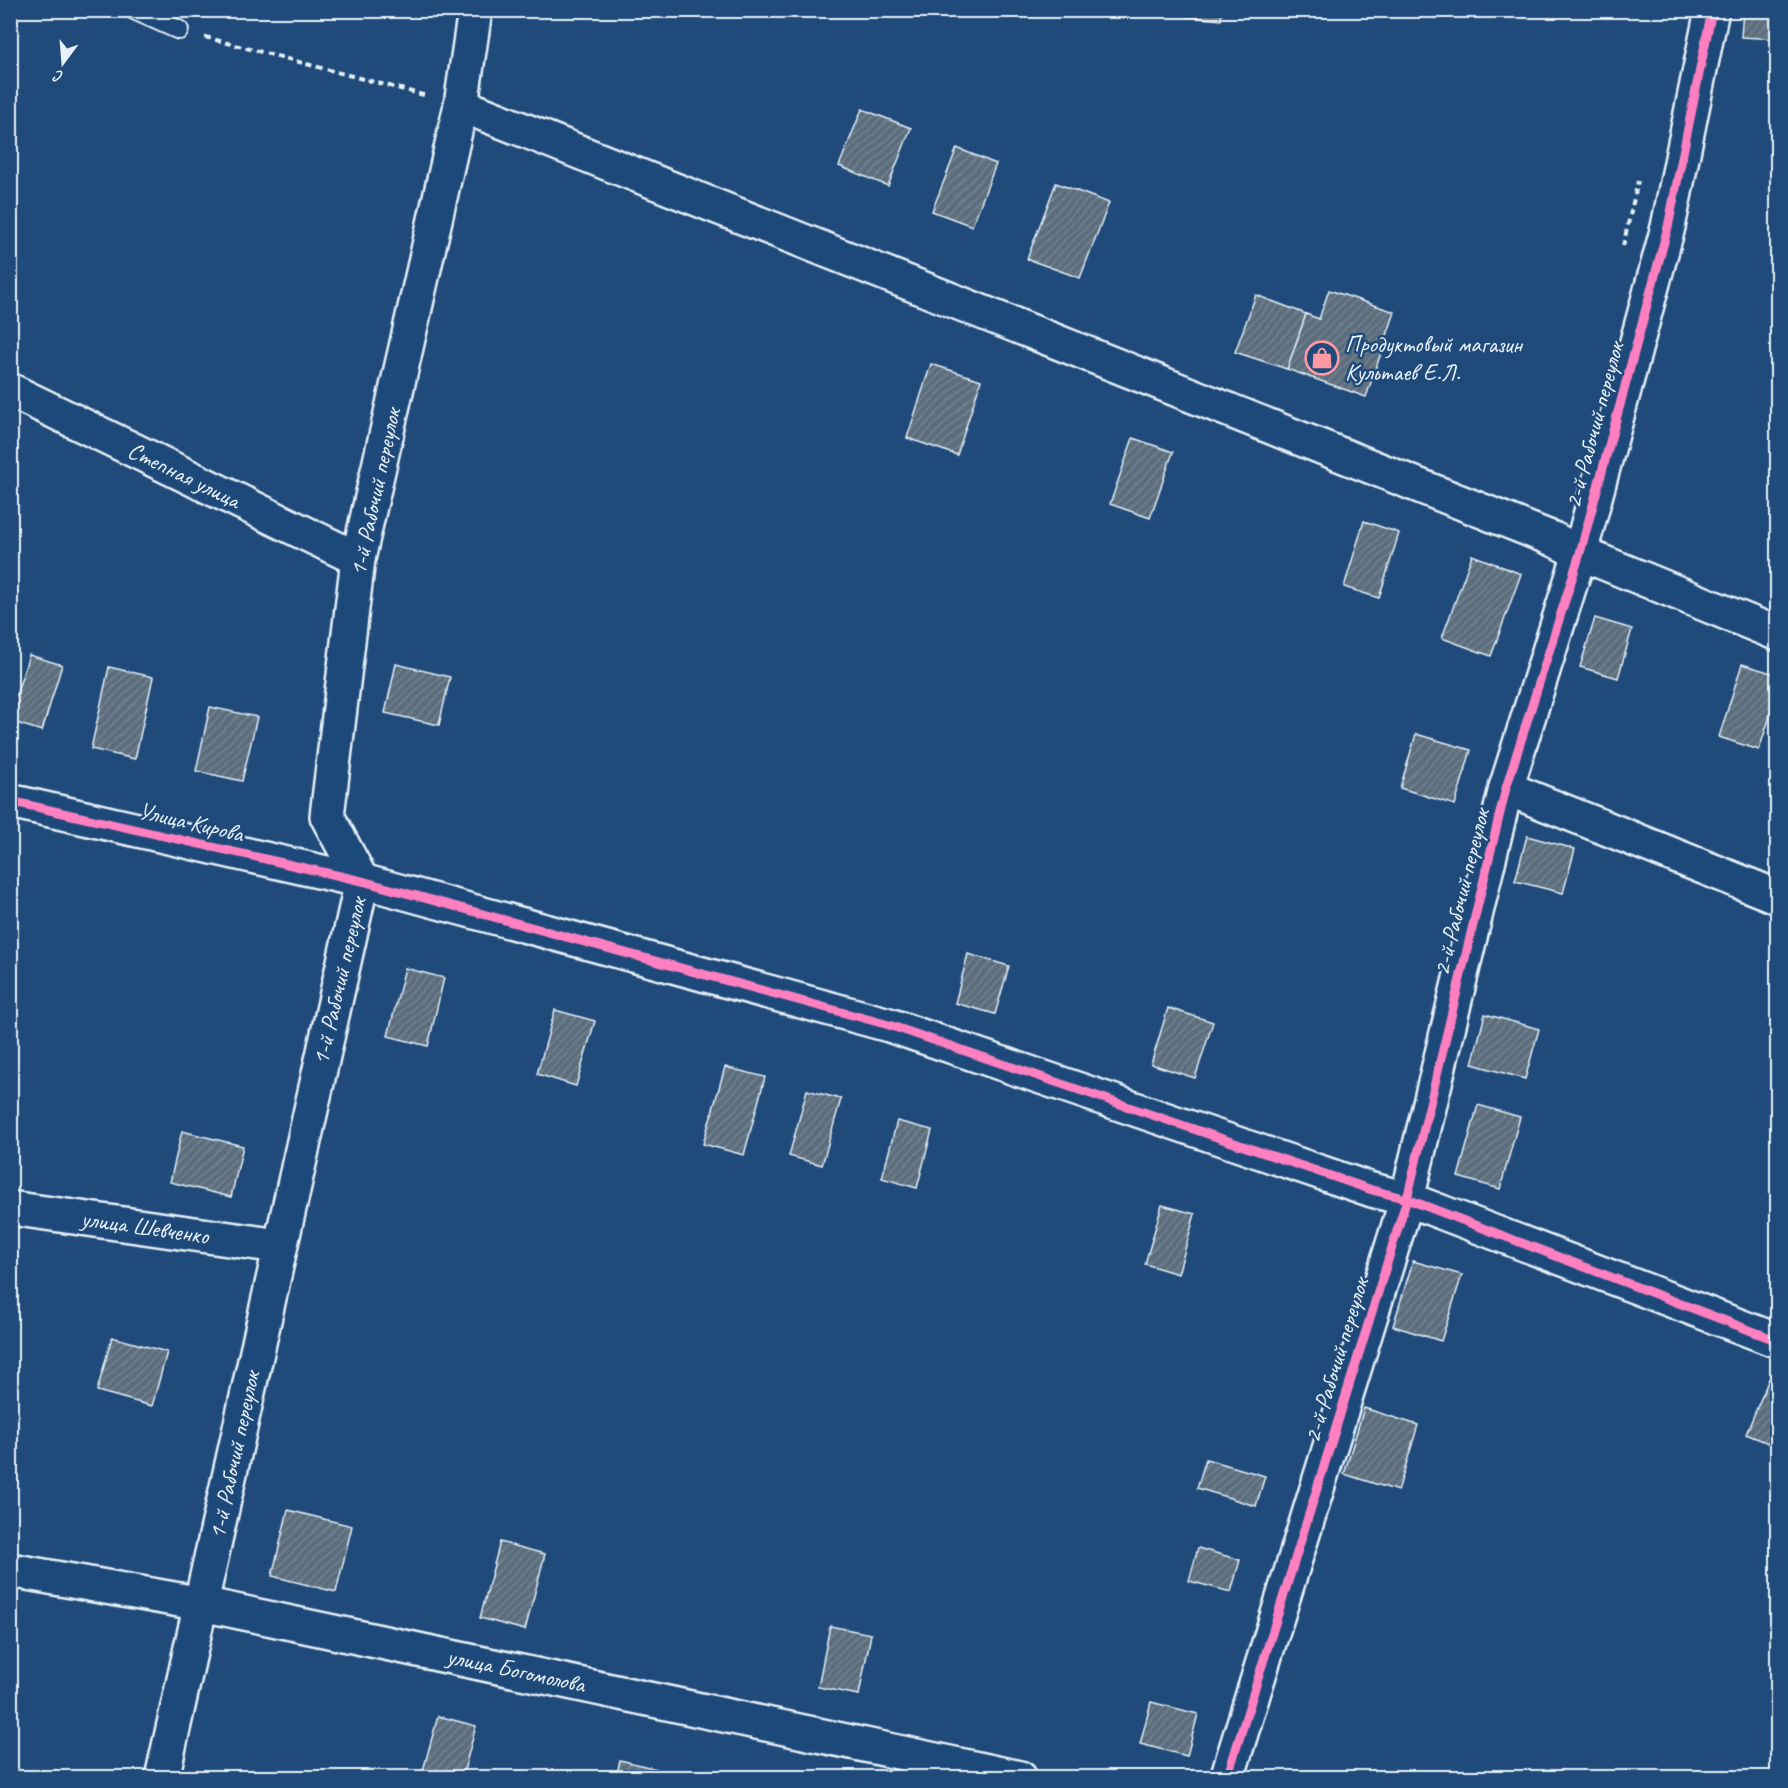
<svg xmlns="http://www.w3.org/2000/svg" width="1788" height="1788" font-family="Caveat,sans-serif">
  <style>
    .building { fill: url(#building-hatch); stroke: #e8f1f8; stroke-width: 1.5 }
    .lines { fill: none; stroke-linecap: round; stroke-linejoin: round }
    .lane-casing { stroke: #e8f1f8; stroke-width: 22 }
    .street-casing { stroke: #e8f1f8; stroke-width: 38 }
    .secondary-casing { stroke: #e8f1f8; stroke-width: 38 }
    .path { stroke: #e8f1f8; stroke-width: 4; stroke-dasharray: 6 4.5; stroke-linecap: butt }
    .lane { stroke: #1f4a7a; stroke-width: 18 }
    .street { stroke: #1f4a7a; stroke-width: 33 }
    .secondary { stroke: #1f4a7a; stroke-width: 33 }
    .cycleway-casing { stroke: #1f4a7a; stroke-width: 13 }
    .cycleway { stroke: #ff80c0; stroke-width: 9 }
    .labels { text-anchor: middle; dominant-baseline: central; stroke-width: 5; stroke-linejoin: round; paint-order: stroke }
    .poi-label { font-size: 24px; fill: #e8f1f8; stroke: #1f4a7a; text-anchor: start }
    .street-label { font-size: 24px; fill: #e8f1f8; stroke: #1f4a7a }
  </style>
  <defs>
    <pattern id="building-hatch" width="6" height="6" patternUnits="userSpaceOnUse" patternTransform="scale(1.5)"><rect width="6" height="6" fill="#5c6e7d"/><path d="M-1 1l2-2M0 6l6-6M5 7l2-2" fill="none" stroke="#738390"/></pattern>
  </defs>
  <rect width="100%" height="100%" fill="#1f4a7a"/>
  <filter id="ink" filterUnits="userSpaceOnUse"><feTurbulence type="fractalNoise" baseFrequency=".0167" numOctaves="2"/><feDisplacementMap in="SourceGraphic" scale="12" xChannelSelector="R" yChannelSelector="G"/><feConvolveMatrix kernelMatrix="1 2 1 2 8 2 1 2 1" color-interpolation-filters="sRGB"/></filter>
  <g filter="url(#ink)">
    <g class="building">
      <path d="M1181,10h41l-1,10 -41,-4z"/>
      <path d="M1375,10h68v8l-68,-3z"/>
      <path d="M1743,10h35v29l-37,-2z"/>
      <path d="M862,109l49,19 -23,58 -49,-20z"/>
      <path d="M957,148l39,16 -24,62 -40,-15z"/>
      <path d="M1056,183l53,20 -29,75 -53,-19z"/>
      <path d="M1329,290l66,22 -29,85 -79,-28 19,-55 13,5z"/>
      <path d="M1256,295l50,19 -19,55 -52,-17z"/>
      <path d="M931,364l50,16 -24,75 -50,-17z"/>
      <path d="M1133,438l40,14 -23,66 -40,-14z"/>
      <path d="M1364,521l35,12 -20,65 -35,-11z"/>
      <path d="M1472,555l49,19 -30,82 -49,-18z"/>
      <path d="M1595,618l37,11 -14,49 -38,-11z"/>
      <path d="M29,655l33,10 -20,66 -32,-10v-7z"/>
      <path d="M396,664l54,13 -11,48 -54,-12z"/>
      <path d="M1742,664l36,11v16l-19,59 -40,-13z"/>
      <path d="M109,667l44,10 -18,82 -44,-10z"/>
      <path d="M210,707l47,10 -15,64 -46,-10z"/>
      <path d="M1416,734l55,16 -16,55 -55,-17z"/>
      <path d="M1527,836l48,13 -12,44 -48,-12z"/>
      <path d="M968,954l41,12 -14,48 -40,-11z"/>
      <path d="M405,968l39,10 -16,68 -40,-10z"/>
      <path d="M1168,1008l45,14 -18,56 -44,-14z"/>
      <path d="M555,1010l40,11 -19,65 -39,-12z"/>
      <path d="M1485,1014l54,15 -14,50 -53,-15z"/>
      <path d="M725,1067l40,10 -21,78 -41,-11z"/>
      <path d="M807,1090l34,9 -19,66 -33,-9z"/>
      <path d="M1478,1105l42,12 -20,72 -42,-12z"/>
      <path d="M897,1121l35,9 -15,58 -35,-10z"/>
      <path d="M182,1131l61,15 -12,51 -61,-15z"/>
      <path d="M1162,1205l33,9 -17,60 -33,-10z"/>
      <path d="M1413,1261l49,14 -21,66 -48,-15z"/>
      <path d="M112,1337l55,15 -15,54 -55,-15z"/>
      <path d="M1772,1372l6,2v73l-32,-13z"/>
      <path d="M1364,1408l54,17 -20,66 -54,-17z"/>
      <path d="M1206,1459l59,17 -9,30 -59,-18z"/>
      <path d="M288,1510l64,16 -16,66 -64,-16z"/>
      <path d="M500,1542l45,12 -20,76 -45,-12z"/>
      <path d="M1198,1548l42,12 -9,32 -42,-11z"/>
      <path d="M830,1626l41,8 -12,61 -41,-8z"/>
      <path d="M1151,1702l47,12 -11,42 -47,-12z"/>
      <path d="M438,1716l38,10 -14,52h-41z"/>
      <path d="M620,1760l41,10 -2,8h-43z"/>
    </g>
    <g class="lines">
      <g class="lane-casing">
        <path id="lane" d="M134,10l45,20"/>
      </g>
      <g class="street-casing">
        <g id="street">
          <path d="M461,105l1092,434 27,14 198,81"/>
          <path d="M10,390l348,169"/>
          <path d="M1506,788l272,109"/>
          <path d="M10,801l352,80 527,144 483,165 35,9 371,142"/>
          <path d="M10,1208l269,38"/>
          <path d="M10,1570l192,34 818,174"/>
          <path d="M1227,1778l180,-579 99,-411 74,-235 88,-326 44,-217"/>
        </g>
      </g>
      <g class="secondary-casing">
        <path id="secondary" d="M162,1778l200,-897 -35,-65 31,-257 103,-454 14,-95"/>
      </g>
      <g class="path">
        <path d="M205,37l222,59"/>
        <path d="M1623,246l15,-65"/>
      </g>
      <use href="#lane" class="lane"/>
      <use href="#street" class="street"/>
      <use href="#secondary" class="secondary"/>
      <g class="cycleway-casing">
        <g id="cycleway">
          <path d="M10,801l352,80 527,144 483,165 35,9 371,142"/>
          <path d="M1227,1778l180,-579 99,-411 74,-235 88,-326 44,-217"/>
        </g>
      </g>
      <use href="#cycleway" class="cycleway"/>
    </g>
  </g>
  <defs>
    <g id="shop-ring" transform="scale(1.725)"><circle r="9.5" fill="#1f4a7a" stroke="#ff9aa2" stroke-width="1.5"/><path d="M-5-2.5h2.3a2.7 3.5 0 0 1 5.4 0H5L5.5 6h-11ZM-1.5-2.5h3a1.5 2.3 0 0 0-3 0Z" fill="#ff9aa2"/></g>
  </defs>
  <g fill-rule="evenodd">
    <use href="#shop-ring" x="1322" y="358"/>
  </g>
  <g class="labels">
    <g class="poi-label">
      <text x="1345" y="344">Продуктовый магазин<tspan x="1345" dy="28">Культаев Е.Л.</tspan></text>
    </g>
    <g class="street-label">
      <text transform="translate(1594 425) rotate(-75)">2-й Рабочий переулок</text>
      <text transform="translate(184 475) rotate(26)">Степная улица</text>
      <text transform="translate(375 492) rotate(-78)">1-й Рабочий переулок</text>
      <text transform="translate(191 822) rotate(13)">Улица Кирова</text>
      <text transform="translate(1461 892) rotate(-76)">2-й Рабочий переулок</text>
      <text transform="translate(339 981) rotate(-77)">1-й Рабочий переулок</text>
      <text transform="translate(145 1227) rotate(8)">улица Шевченко</text>
      <text transform="translate(1336 1360) rotate(-73)">2-й Рабочий переулок</text>
      <text transform="translate(234 1455) rotate(-78)">1-й Рабочий переулок</text>
      <text transform="translate(516 1670) rotate(12)">улица Богомолова</text>
    </g>
  </g>
  <rect width="1788" height="1788" fill="none" stroke="#1f4a7a" stroke-width="36"/>
  <rect x="18" y="18" width="1752" height="1752" fill="none" stroke="#e8f1f8" stroke-width="2" filter="url(#ink)"/>
  <g transform="translate(63 63) rotate(196)" stroke="#1f4a7a" stroke-width="4.5" paint-order="stroke">
  <path d="M0-4.5L10 22L0 15L-10 22Z" fill="#e8f1f8"/>
  <text y="-9" font-size="16" font-weight="bold" text-anchor="middle" fill="#e8f1f8">С</text>
  </g>
</svg>
